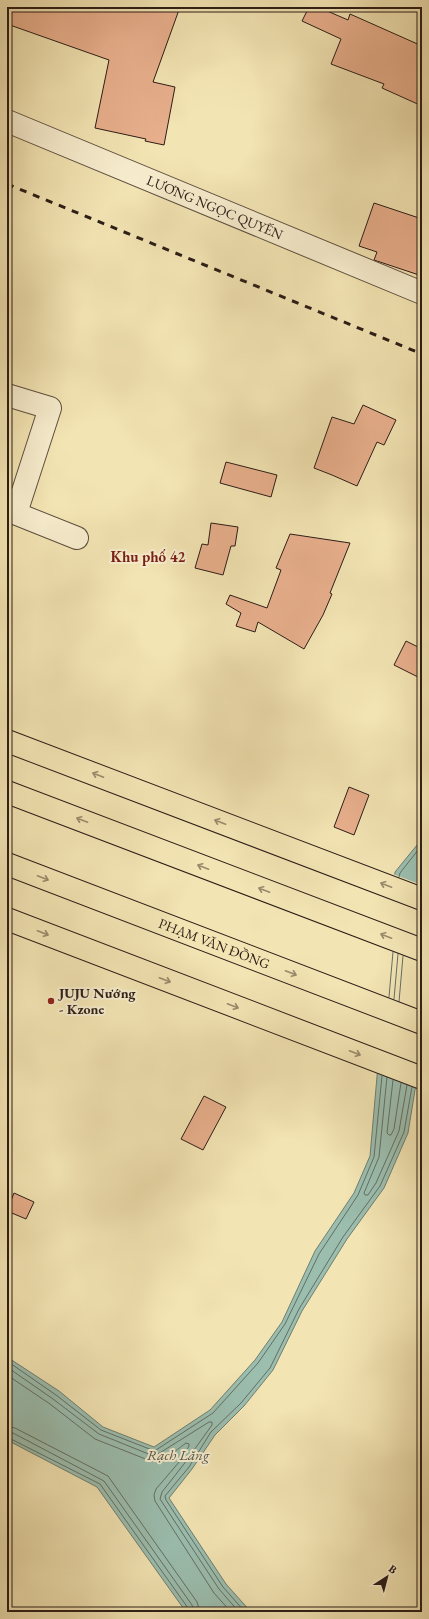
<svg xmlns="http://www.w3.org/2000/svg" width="429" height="1619" font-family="'EB Garamond',serif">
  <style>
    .water { fill: #9bbeaf; stroke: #6e7e72 }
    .pier { fill: #f3e4b3 }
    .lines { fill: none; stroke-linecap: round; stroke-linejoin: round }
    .shore { stroke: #636e63; stroke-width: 1 }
    .building { fill: #e8af8c; stroke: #2b1d17 }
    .minor-casing { stroke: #5d4f3e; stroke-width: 24 }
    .tertiary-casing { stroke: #5d4f3e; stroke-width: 24 }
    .primary-casing { stroke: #2b1d17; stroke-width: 24 }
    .trunk-casing { stroke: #2b1d17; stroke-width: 24 }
    .minor { stroke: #f7edce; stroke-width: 22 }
    .tertiary { stroke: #f7edce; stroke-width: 22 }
    .primary { stroke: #f3e4b3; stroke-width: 22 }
    .trunk { stroke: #f3e4b3; stroke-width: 22 }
    .rail { stroke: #2b1d17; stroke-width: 3; stroke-dasharray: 7 7; stroke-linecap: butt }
    .oneway { stroke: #998a6d }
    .poi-dot { fill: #8f2418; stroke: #f7edce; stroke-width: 1.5 }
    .labels { text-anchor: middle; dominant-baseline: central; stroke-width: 4; stroke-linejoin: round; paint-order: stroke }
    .street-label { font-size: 14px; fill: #2b1d17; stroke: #f7edce }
    .poi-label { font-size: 14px; font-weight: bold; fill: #2b1d17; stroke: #f7edce; text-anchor: start }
    .neighbourhood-label { font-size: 15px; font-weight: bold; fill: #7a1f14; stroke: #f7edce }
    .water-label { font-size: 15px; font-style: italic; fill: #52554c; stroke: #f7edce }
  </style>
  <rect width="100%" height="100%" fill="#f3e4b3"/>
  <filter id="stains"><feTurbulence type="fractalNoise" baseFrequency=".005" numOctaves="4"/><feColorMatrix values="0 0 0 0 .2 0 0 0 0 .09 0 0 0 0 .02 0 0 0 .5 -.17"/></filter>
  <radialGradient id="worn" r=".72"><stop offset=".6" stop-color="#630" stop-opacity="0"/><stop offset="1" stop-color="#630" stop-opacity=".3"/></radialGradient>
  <path class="water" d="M422,839v182l-7,69 -7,43 -24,55 -37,51 -45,72 -29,59 -29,36 -29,29 -23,34 -23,29 57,86 25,28h-65l-89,-125 -90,-47v-83l52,34 44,36 51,20 56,-37 45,-50 27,-38 33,-71 39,-58 16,-37 25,-284z"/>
  <path class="pier" d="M393,874l29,11v157l-5,46 -41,-16z"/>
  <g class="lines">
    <g class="shore">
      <path d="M399,877l1,-4 22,-28"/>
      <path d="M389,997l4,-45"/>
      <path d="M394,999l4,-45"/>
      <path d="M399,1002l4,-46"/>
      <path d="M387,1077l-8,80 -15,36 1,2h3l8,-12 23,-52 8,-46"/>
      <path d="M393,1080l-6,53 2,2h2l3,-6 7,-46"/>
      <path d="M7,1361l49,34 45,35 51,20h4l57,-37 45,-50 27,-39 34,-70 39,-59 16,-38 8,-81"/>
      <path d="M7,1367l46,32 46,35 52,21 7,-1 51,-32h3v3l-28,39 -22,28 -2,7 59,90 20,23"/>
      <path d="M7,1375l43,29 45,35 53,21c13,4 27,-9 38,-17l3,1v2l-9,15 -24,28 -2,6 1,6 59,92 17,19"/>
      <path d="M7,1426l8,2 93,48 89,126 3,10"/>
      <path d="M7,1432l6,1 91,48 88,124 2,7"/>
      <path d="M7,1437l93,47 88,124 1,4"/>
      <path d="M245,1612l-22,-25 -57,-87 -1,-4 24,-29 22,-35 30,-29 29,-35 29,-59 44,-72 37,-51 24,-54 8,-45"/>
    </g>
  </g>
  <g class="building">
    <path d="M7,7h173l-27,75 22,5 -11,58 -19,-4 1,-2 -51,-11 14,-68 -102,-36z"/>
    <path d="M309,7h9l30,13 2,-6 72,32v60l-40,-18 2,-4 -53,-20 10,-25 -39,-18z"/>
    <path d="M374,203l48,16v57l-48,-16 3,-8 -18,-6z"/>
    <path d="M363,405l33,15 -12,25 -7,-3 -20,44 -25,-11 -18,-7 18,-51 22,7z"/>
    <path d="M226,462l51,13 -6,22 -51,-14z"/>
    <path d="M211,523l27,4 -3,19h-4l-8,29 -28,-7 7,-24 6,1z"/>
    <path d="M290,534l60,9 -20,50 2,1 -9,21 -19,34 -46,-27 -3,10 -19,-6 5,-13 -15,-9 4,-9 37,13 14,-38 -5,-2z"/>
    <path d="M406,641l16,8v30l-28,-14z"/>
    <path d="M349,787l20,8 -15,40 -20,-8z"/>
    <path d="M204,1096l22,11 -23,43 -22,-11z"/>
    <path d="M14,1193l20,9 -8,17 -19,-8z"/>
  </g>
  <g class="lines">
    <g class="minor-casing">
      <g id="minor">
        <path d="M7,395l43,13 -34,105"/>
        <path d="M7,510l70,28"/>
      </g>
    </g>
    <g class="tertiary-casing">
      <g id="tertiary">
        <path id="s1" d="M7,121l415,172"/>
      </g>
    </g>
    <g class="primary-casing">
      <g id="primary">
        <path d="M7,741l415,158"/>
        <path d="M7,919l415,159"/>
      </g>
    </g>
    <g class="trunk-casing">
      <g id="trunk">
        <path d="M7,792l415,158"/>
        <path id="s2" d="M7,864l415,159"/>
      </g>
    </g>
    <use href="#minor" class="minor"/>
    <use href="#tertiary" class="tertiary"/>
    <use href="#primary" class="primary"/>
    <use href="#trunk" class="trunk"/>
    <path class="rail" d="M7,184l415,170"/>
  </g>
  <defs><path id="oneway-shaft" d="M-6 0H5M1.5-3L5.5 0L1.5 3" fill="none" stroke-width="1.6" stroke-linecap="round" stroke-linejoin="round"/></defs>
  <g class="oneway">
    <use href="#oneway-shaft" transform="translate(98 775) rotate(-159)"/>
    <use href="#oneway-shaft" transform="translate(82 820) rotate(-159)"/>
    <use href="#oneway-shaft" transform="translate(220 822) rotate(-159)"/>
    <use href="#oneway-shaft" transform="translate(203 867) rotate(-159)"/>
    <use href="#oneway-shaft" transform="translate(43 878) rotate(21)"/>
    <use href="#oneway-shaft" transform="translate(386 885) rotate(-159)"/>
    <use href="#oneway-shaft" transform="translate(264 890) rotate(-159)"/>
    <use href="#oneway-shaft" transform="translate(43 933) rotate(21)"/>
    <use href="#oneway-shaft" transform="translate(386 936) rotate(-159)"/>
    <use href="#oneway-shaft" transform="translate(291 973) rotate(21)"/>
    <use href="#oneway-shaft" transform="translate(165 980) rotate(21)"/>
    <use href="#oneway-shaft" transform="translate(233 1006) rotate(21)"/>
    <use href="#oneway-shaft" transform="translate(355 1053) rotate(21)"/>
  </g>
  <circle class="poi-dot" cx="51" cy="1001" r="4"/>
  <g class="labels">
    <g class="street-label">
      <text stroke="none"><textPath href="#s1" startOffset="225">LƯƠNG NGỌC QUYẾN</textPath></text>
      <text stroke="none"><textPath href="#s2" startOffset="222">PHẠM VĂN ĐỒNG</textPath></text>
    </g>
    <g class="poi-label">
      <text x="59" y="993">JUJU Nướng<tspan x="59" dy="16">- Kzone</tspan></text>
    </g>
    <g class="neighbourhood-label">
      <text x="148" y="556">Khu phố 42</text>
    </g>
    <g class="water-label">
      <text x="178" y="1454">Rạch Lăng</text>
    </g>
  </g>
  <rect width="429" height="1619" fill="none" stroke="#f3e4b3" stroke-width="24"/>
  <rect x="8" y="8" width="413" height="1603" fill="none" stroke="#2b1d17" stroke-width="2"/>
  <rect x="12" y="12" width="405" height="1595" fill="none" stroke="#2b1d17"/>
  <g transform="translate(387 1577) rotate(36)" stroke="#f7edce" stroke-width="3" paint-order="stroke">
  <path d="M0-3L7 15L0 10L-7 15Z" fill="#2b1d17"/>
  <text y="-6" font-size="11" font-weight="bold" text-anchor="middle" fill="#2b1d17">B</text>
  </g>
  <rect width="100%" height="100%" filter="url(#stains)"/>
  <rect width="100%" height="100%" fill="url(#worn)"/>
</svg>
